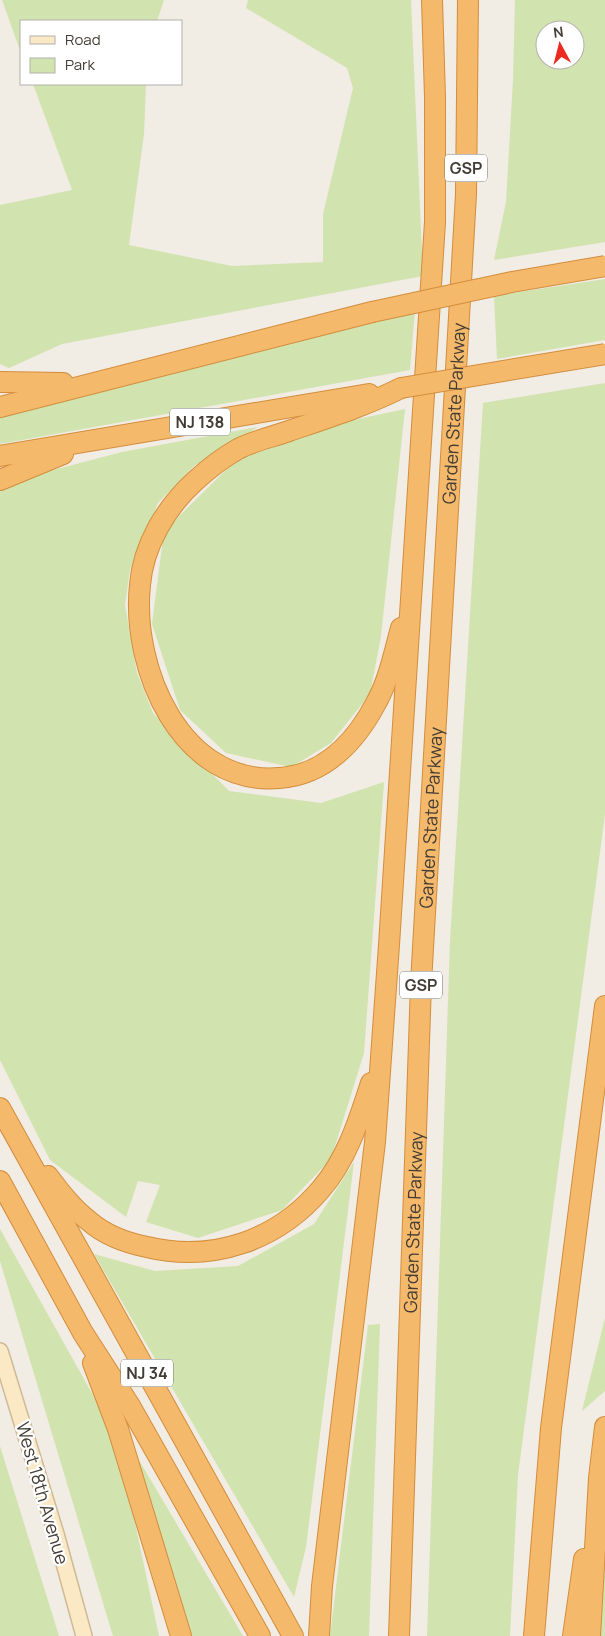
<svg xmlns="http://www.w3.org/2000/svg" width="605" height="1636" font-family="Manrope,sans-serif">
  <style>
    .green { fill: #d1e3af; fill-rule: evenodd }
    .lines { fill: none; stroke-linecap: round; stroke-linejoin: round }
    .secondary-casing { stroke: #cfba96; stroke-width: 18 }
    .highway-casing { stroke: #d38d3c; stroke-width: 22 }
    .secondary { stroke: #fbe8c4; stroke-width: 15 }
    .highway { stroke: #f5b96b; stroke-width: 20 }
    .highway-bridge-casing { stroke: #d38d3c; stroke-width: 22; stroke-linecap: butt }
    .highway-bridge { stroke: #f5b96b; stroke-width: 20 }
    .labels { text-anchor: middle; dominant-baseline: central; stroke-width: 4.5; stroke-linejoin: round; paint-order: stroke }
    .shield { fill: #fff; stroke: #7b7671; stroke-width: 1 }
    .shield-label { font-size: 16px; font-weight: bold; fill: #433c34 }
    .street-label { font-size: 18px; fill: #433c34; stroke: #fff }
  </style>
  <rect width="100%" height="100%" fill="#f1ece4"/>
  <g class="green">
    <path d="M2,0h162l-7,21h-136v32z"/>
    <path d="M248,0h163l12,276 -361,68 -53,24 -9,-4v-159l72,-15 -39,-106h113l-2,50 -15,111 103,21 91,-4v-48l30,-126 -6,-20 -101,-60z"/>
    <path d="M515,0h90v242l-111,18 12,-58 7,-122zM545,30h30v30h-30z"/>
    <path d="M605,279v61l-108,19 -3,-63z"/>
    <path d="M415,310l-5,60 -410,74v-29z"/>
    <path d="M605,383v431l-87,661 -8,161h-83l23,-695 33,-538z"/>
    <path d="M405,409l-24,227 -11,58 -39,49 -40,24 -65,-14 -46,-43 -28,-86 12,-93 72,-71 75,-31z"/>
    <path d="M258,427l-64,39 -36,37 -28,67 -5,35 12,68 16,40 76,78 92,12 63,-21 -20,271 -33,106 -49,51 -84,28 -52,-16 14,-37 -22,-4 -12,36 -76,-57 -50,-100v-576l122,-32z"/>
    <path d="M354,1162l-48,385 -12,50 -200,-343 61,17 83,-5 76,-42z"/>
    <path d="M0,1229l117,209 42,198h-46l-113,-375z"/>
    <path d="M605,1318v73l-23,20z"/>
    <path d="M380,1324l-11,312h-39l38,-311z"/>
    <path d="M0,1446l59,190h-59z"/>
    <path d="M133,1450l110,186h-55z"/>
    <path d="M605,1566v70h-8z"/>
  </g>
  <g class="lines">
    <g class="secondary-casing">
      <path id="secondary" d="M0,1351l56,183 28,102"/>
    </g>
    <g class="highway-casing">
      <g id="highway">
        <path d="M0,382l63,1"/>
        <path d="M401,388c-36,18 -74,30 -112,43 -17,6 -36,10 -51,18 -16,9 -30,20 -43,32 -29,26 -52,65 -55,104 -9,83 41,201 139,193 46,-3 77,-37 97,-75 13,-23 18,-50 25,-75"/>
        <path d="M0,407l372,-95"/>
        <path d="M0,456l369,-62"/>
        <path d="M0,480l63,-26"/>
        <path d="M0,1108l293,528"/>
        <path d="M48,1176c12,16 25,33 41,45 16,14 38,22 58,26 66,16 131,-7 174,-58 26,-30 38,-69 50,-106"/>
        <path d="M0,1181l83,152 47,73 130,230"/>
        <path d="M93,1363l25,66 63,207"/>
        <path d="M319,1636l3,-50 53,-444 14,-197 46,-723v-125l-3,-97"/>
        <path id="s1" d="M399,1636l22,-653 45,-789 2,-194"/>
        <path d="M534,1636l17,-208 54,-422"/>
        <path d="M573,1636l11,-77"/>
        <path d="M590,1636l9,-158 6,-51"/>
      </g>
    </g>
    <use href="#secondary" class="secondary"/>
    <use href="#highway" class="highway"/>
    <g class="highway-bridge-casing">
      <g id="highway-bridge">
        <path d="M372,312l140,-30 93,-16"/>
        <path d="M401,388l204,-34"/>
      </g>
    </g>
    <use href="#highway-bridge" class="highway-bridge"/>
  </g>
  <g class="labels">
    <g class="shield">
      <rect x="445" y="154.5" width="42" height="27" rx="4"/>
      <rect x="170" y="408.5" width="60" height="27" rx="4"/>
      <rect x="400" y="971.5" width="42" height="27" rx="4"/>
      <rect x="121" y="1359.5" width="52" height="27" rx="4"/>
    </g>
    <g class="shield-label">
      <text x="466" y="168">GSP</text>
      <text x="200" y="422">NJ 138</text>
      <text x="421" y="985">GSP</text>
      <text x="147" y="1373">NJ 34</text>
    </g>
    <g class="street-label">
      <text stroke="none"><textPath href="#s1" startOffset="1224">Garden State Parkway</textPath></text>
      <text stroke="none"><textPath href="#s1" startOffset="819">Garden State Parkway</textPath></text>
      <text stroke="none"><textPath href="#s1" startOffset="414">Garden State Parkway</textPath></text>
      <text transform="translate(43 1493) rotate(74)">West 18th Avenue</text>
    </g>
  </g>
  <rect x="20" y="20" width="162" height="65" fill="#ffffff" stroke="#b4b1ae"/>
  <rect x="30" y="36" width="25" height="8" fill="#fbe8c4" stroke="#b4b1ae"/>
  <text x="65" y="45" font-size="15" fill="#433c34">Road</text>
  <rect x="30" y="58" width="25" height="15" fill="#d1e3af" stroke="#b4b1ae"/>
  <text x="65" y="70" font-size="15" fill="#433c34">Park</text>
  <g transform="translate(560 45) rotate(353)"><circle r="24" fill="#ffffff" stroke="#b4b1ae"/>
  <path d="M0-4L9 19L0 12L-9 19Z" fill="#ed2a1f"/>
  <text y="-8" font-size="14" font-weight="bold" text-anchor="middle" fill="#433c34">N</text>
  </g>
</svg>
